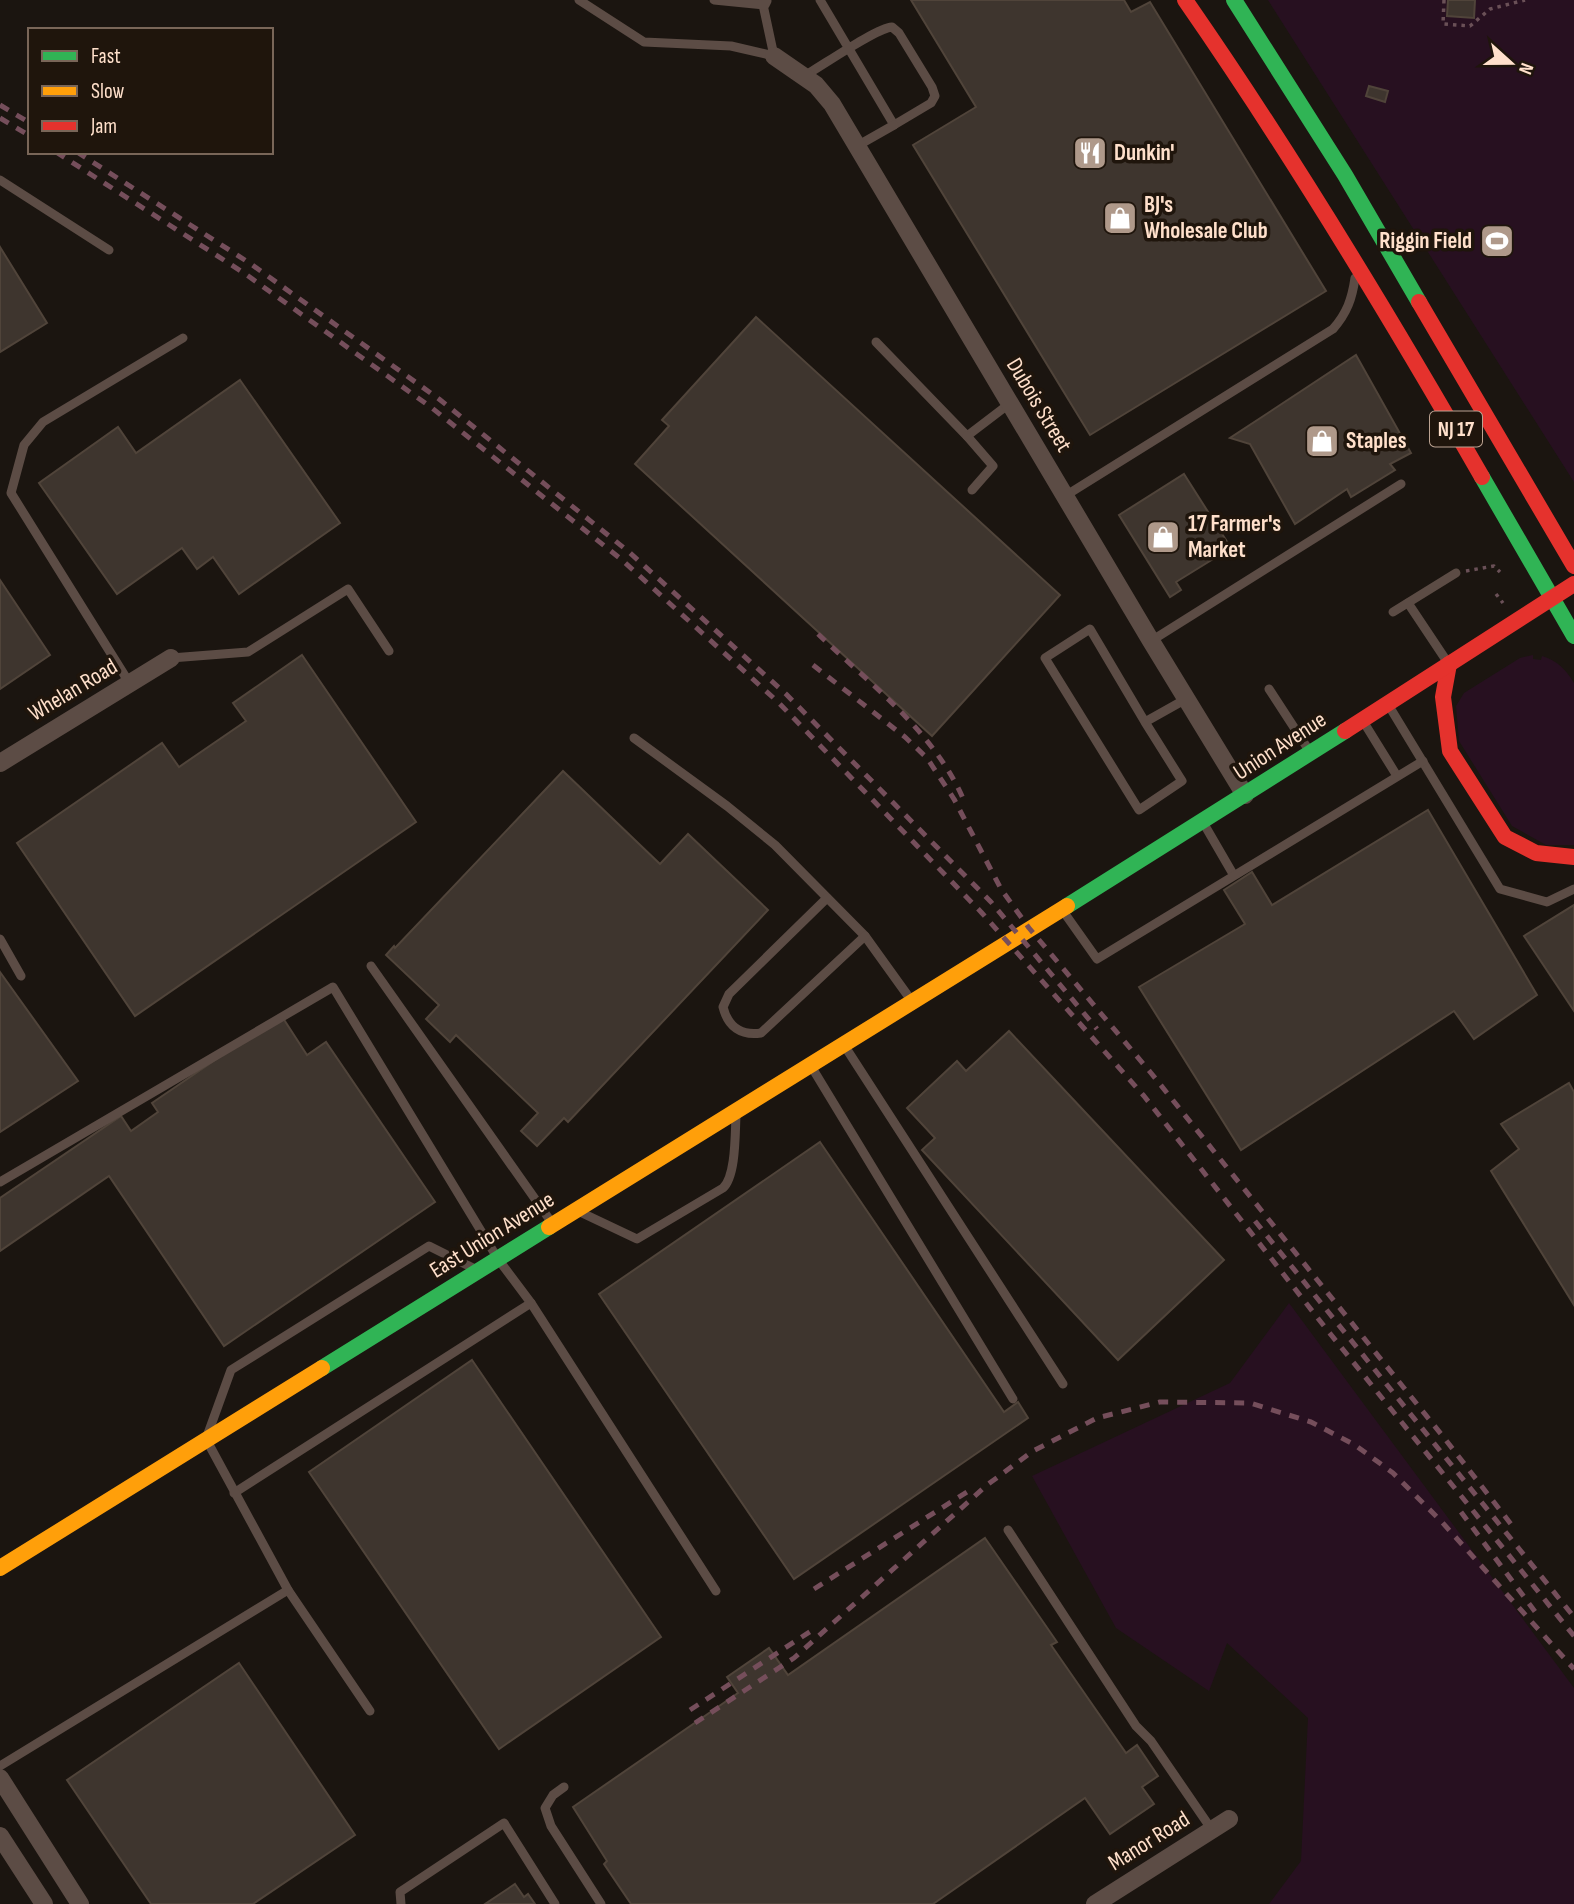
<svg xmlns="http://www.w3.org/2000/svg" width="1574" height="1904" font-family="'Sofia Sans Condensed',sans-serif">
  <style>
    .green { fill: #271020 }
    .building { fill: #3e352e; stroke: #50443a; stroke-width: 2 }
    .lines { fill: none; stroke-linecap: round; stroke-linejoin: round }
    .path { stroke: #6a5057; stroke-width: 3.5; stroke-dasharray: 3.5 5; stroke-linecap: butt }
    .lane { stroke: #5c4c45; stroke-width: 9 }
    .street { stroke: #5c4c45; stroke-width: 18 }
    .fast { stroke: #30b455; stroke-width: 16 }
    .slow { stroke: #ff9f0a; stroke-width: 16 }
    .jam { stroke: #e5322d; stroke-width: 16 }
    .rail { stroke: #754e5b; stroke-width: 5; stroke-dasharray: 10 9; stroke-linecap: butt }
    .labels { text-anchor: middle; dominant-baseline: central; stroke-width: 7; stroke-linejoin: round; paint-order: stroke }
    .shield { fill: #1f150c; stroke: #bca392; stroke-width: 2 }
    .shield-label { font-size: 21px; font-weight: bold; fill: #ffe0cb }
    .poi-label { font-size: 23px; font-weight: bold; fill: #ffe0cb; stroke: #1f150c; text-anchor: start }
    .street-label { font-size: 23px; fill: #ffe0cb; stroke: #1f150c }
  </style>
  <rect width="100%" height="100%" fill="#1b1510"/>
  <g class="green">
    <path d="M1268,0h306v482z"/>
    <path d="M1533,655v4l8,1 1,-4c16,5 24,14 32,27v162h-28l-34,-19 -53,-85 -3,-35 8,-13 56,-35z"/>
    <path d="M1289,1303l285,385v216h-305l32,-43 7,-143 -81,-75 -18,48 -93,-63 -84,-152 198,-93z"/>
  </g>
  <g class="building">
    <path d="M911,0h213l7,12 19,-10 176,289 -236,144 -177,-290 63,-38z"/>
    <path d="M1448,0h27l-1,18 -27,-2z"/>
    <path d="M1369,86l19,5 -3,11 -19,-6z"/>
    <path d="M0,247l47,76 -47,29z"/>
    <path d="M756,317l304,278 -128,141 -297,-272 34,-38 -7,-6z"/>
    <path d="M1356,355l55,98 -21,11 5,6 -44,27 -4,-8 -52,35 -45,-80 -20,-6z"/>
    <path d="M240,380l100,143 -101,71 -26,-37 -16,12 -15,-21 -65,46 -78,-111 79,-56 18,26z"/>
    <path d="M1184,474l47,74 -55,34 5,8 -11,7 -51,-82z"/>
    <path d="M0,580l50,75 -50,34z"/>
    <path d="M302,655l114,167 -281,194 -118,-173 145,-100 17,24 67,-46 -13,-18z"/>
    <path d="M563,771l97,93 28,-30 80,76 -200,212 -4,-4 -27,28 -16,-15 17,-18 -82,-78 -6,7 -24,-23 13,-14 -53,-50 8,-9 1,2z"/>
    <path d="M1428,810l109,185 -63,44 -20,-28 -213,139 -102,-163 106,-63 -21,-34 28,-18 20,33z"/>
    <path d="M1574,905v106l-50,-75z"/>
    <path d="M0,972l78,109 -78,51z"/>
    <path d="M281,1015l26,40 19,-13 109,160 -211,144 -115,-170 -109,75v-53l121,-82 10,15 27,-19 -6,-9z"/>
    <path d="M1009,1031l215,229 -106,100 -196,-210 13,-12 -28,-30 50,-47 9,10z"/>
    <path d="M1569,1083l5,9v213l-83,-134 28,-22 -18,-25z"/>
    <path d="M820,1142l184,270 14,-10 10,16 -234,161 -195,-285z"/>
    <path d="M472,1360l189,277 -162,112 -190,-277z"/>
    <path d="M985,1538l72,104 -6,3 75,108 11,-8 21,31 -16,11 12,17 -44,30 -25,-36 -152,106h-302l-27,-40 3,-3 -34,-54 165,-114 -11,-16 42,-29 19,27z"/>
    <path d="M239,1663l116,172 -102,69h-102l-84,-124z"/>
    <path d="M515,1884l9,13 4,-3 7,10h-50z"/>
  </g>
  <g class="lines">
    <g class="path">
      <path d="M1444,0l-1,24 27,2 20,-17 35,-9"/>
      <path d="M1466,571l28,-5 6,6"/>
      <path d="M1496,594l7,9"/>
    </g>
    <g class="lane">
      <path d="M579,0l65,42 87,4 43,10 -12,-56"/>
      <path d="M714,0l51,5 2,-4"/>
      <path d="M804,76c18,-10 72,-48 88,-49l7,6 33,54 3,9 -4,7 -37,22 -74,-125"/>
      <path d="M857,146l37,-21"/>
      <path d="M0,180l109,70"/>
      <path d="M876,342l91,94 42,-32"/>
      <path d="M967,436l26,30 -21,24"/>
      <path d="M1065,496l268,-167c14,-16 19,-30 22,-51"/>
      <path d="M1408,603l38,57"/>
      <path d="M1393,612l63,-39"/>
      <path d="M1151,641l250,-157"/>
      <path d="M171,658l77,-6 100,-63 41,62"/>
      <path d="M130,684l-119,-191 13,-48 19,-23 140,-84"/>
      <path d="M1269,689l41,63"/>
      <path d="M1389,706l111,183 47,13 27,-13"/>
      <path d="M1363,721l34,55"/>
      <path d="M1145,722l-55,-93 -45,29 94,152 43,-29 -37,-59 41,-23"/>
      <path d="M634,738l93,68 48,39 90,91 46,64"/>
      <path d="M1204,824l29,50"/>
      <path d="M827,898l-98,96 -6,13c5,20 18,29 38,26l104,-97"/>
      <path d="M1063,911l34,48 326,-198"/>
      <path d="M0,939l21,37"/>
      <path d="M371,966l181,257"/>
      <path d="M844,1045l219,339"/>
      <path d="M811,1066l202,333"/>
      <path d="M0,1182l333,-195 165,272 33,44"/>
      <path d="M580,1212l57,27 86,-51c13,-12 12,-54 13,-72"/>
      <path d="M234,1493l297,-190 185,288"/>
      <path d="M1008,1530l128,196 15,15 61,89"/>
      <path d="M288,1590l82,121"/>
      <path d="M0,1766l288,-176 -82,-151 25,-69 198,-124 48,24"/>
      <path d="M564,1787l-11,8 -8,13 6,18 50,78"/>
      <path d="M401,1904l-1,-12 104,-69 51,81"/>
    </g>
    <g class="street">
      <path d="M774,56l42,29 16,19 319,537 94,154"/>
      <path d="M0,763l171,-105"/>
      <path d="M0,1778l80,126"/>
      <path d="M0,1836l44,68"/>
      <path d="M1095,1904l134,-85"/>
    </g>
    <g class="fast">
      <path d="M1234,0l111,175 74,127"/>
      <path d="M1482,477l92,159"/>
      <path d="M1067,906l278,-175"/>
      <path d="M322,1368l227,-141"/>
    </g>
    <g class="slow">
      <path d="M549,1227l518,-321"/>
      <path d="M0,1568l322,-200"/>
    </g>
    <g class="jam">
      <path d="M1185,0c107,154 204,315 297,477"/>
      <path d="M1419,302l155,264"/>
      <path d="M1449,664l-6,33 7,54 55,86 31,16 38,4"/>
      <path d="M1345,731l229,-147"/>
    </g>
    <g class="rail">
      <path d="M0,105l30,18"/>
      <path d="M0,118l30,18"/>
      <path d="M56,152l188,121 188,135 190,152 156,142 203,210 163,184 180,230 250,310"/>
      <path d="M77,152l174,112 188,135 190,153 157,142 205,208 106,127"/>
      <path d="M818,634c53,51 118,99 147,169"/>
      <path d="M813,665l92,72 22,21 27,41 47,90 28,39 122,145 294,366 69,89"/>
      <path d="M1255,1221l319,396"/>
      <path d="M1461,1512l75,101"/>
      <path d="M814,1589l156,-99"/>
      <path d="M690,1710l124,-81"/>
      <path d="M695,1723l99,-65 193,-173 46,-34 64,-33 63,-16 90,1 61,19 44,23 38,28 48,48 133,148"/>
    </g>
  </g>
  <defs>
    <g id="restaurant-square" transform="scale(1.75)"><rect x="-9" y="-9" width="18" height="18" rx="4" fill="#af998a" stroke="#1f150c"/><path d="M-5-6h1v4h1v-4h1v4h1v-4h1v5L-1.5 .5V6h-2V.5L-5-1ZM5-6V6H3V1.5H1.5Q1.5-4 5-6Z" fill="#fff"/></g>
    <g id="shop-square" transform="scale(1.75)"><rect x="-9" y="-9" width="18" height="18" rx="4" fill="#af998a" stroke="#1f150c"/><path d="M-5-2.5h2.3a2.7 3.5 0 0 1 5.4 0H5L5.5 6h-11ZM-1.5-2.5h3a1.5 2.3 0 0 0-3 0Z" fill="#fff"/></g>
    <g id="stadium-square" transform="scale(1.75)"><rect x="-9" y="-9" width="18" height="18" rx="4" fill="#af998a" stroke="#1f150c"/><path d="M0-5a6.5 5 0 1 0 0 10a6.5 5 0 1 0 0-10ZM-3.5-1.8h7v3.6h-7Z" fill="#fff"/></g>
  </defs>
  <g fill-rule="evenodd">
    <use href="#restaurant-square" x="1090" y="153"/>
    <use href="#shop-square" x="1120" y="218"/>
    <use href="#stadium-square" x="1497" y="241"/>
    <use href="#shop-square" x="1322" y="441"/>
    <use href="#shop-square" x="1163" y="537"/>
  </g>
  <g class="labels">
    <rect class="shield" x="1430" y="411.5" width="52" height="35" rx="5"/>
    <g class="shield-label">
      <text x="1456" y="429">NJ 17</text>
    </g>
    <g class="poi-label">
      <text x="1114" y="153">Dunkin'</text>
      <text x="1144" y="205">BJ's<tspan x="1144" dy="26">Wholesale Club</tspan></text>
      <text x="1472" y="241" text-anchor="end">Riggin Field</text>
      <text x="1346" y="441">Staples</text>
      <text x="1188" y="524">17 Farmer's<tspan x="1188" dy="26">Market</tspan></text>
    </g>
    <g class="street-label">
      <text transform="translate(1039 405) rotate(59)">Dubois Street</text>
      <text transform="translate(73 690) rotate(-31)">Whelan Road</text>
      <text transform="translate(1280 746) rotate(-33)">Union Avenue</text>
      <text transform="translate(492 1235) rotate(-32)">East Union Avenue</text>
      <text transform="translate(1149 1841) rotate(-32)">Manor Road</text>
    </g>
  </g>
  <rect x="28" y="28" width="245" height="126" fill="#1f150c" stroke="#796658" stroke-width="2"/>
  <rect x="42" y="51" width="35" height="10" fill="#30b455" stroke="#796658" stroke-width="2"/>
  <text x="91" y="63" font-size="21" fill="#ffe0cb">Fast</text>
  <rect x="42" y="86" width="35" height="10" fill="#ff9f0a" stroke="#796658" stroke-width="2"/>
  <text x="91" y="98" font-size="21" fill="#ffe0cb">Slow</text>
  <rect x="42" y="121" width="35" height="10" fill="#e5322d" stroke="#796658" stroke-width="2"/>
  <text x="91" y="133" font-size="21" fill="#ffe0cb">Jam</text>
  <g transform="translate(1511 63) rotate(111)" stroke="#1f150c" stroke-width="5" paint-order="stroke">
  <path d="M0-5L12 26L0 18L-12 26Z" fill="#ffe0cb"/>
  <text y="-10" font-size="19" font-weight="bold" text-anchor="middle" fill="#ffe0cb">N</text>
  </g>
</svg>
